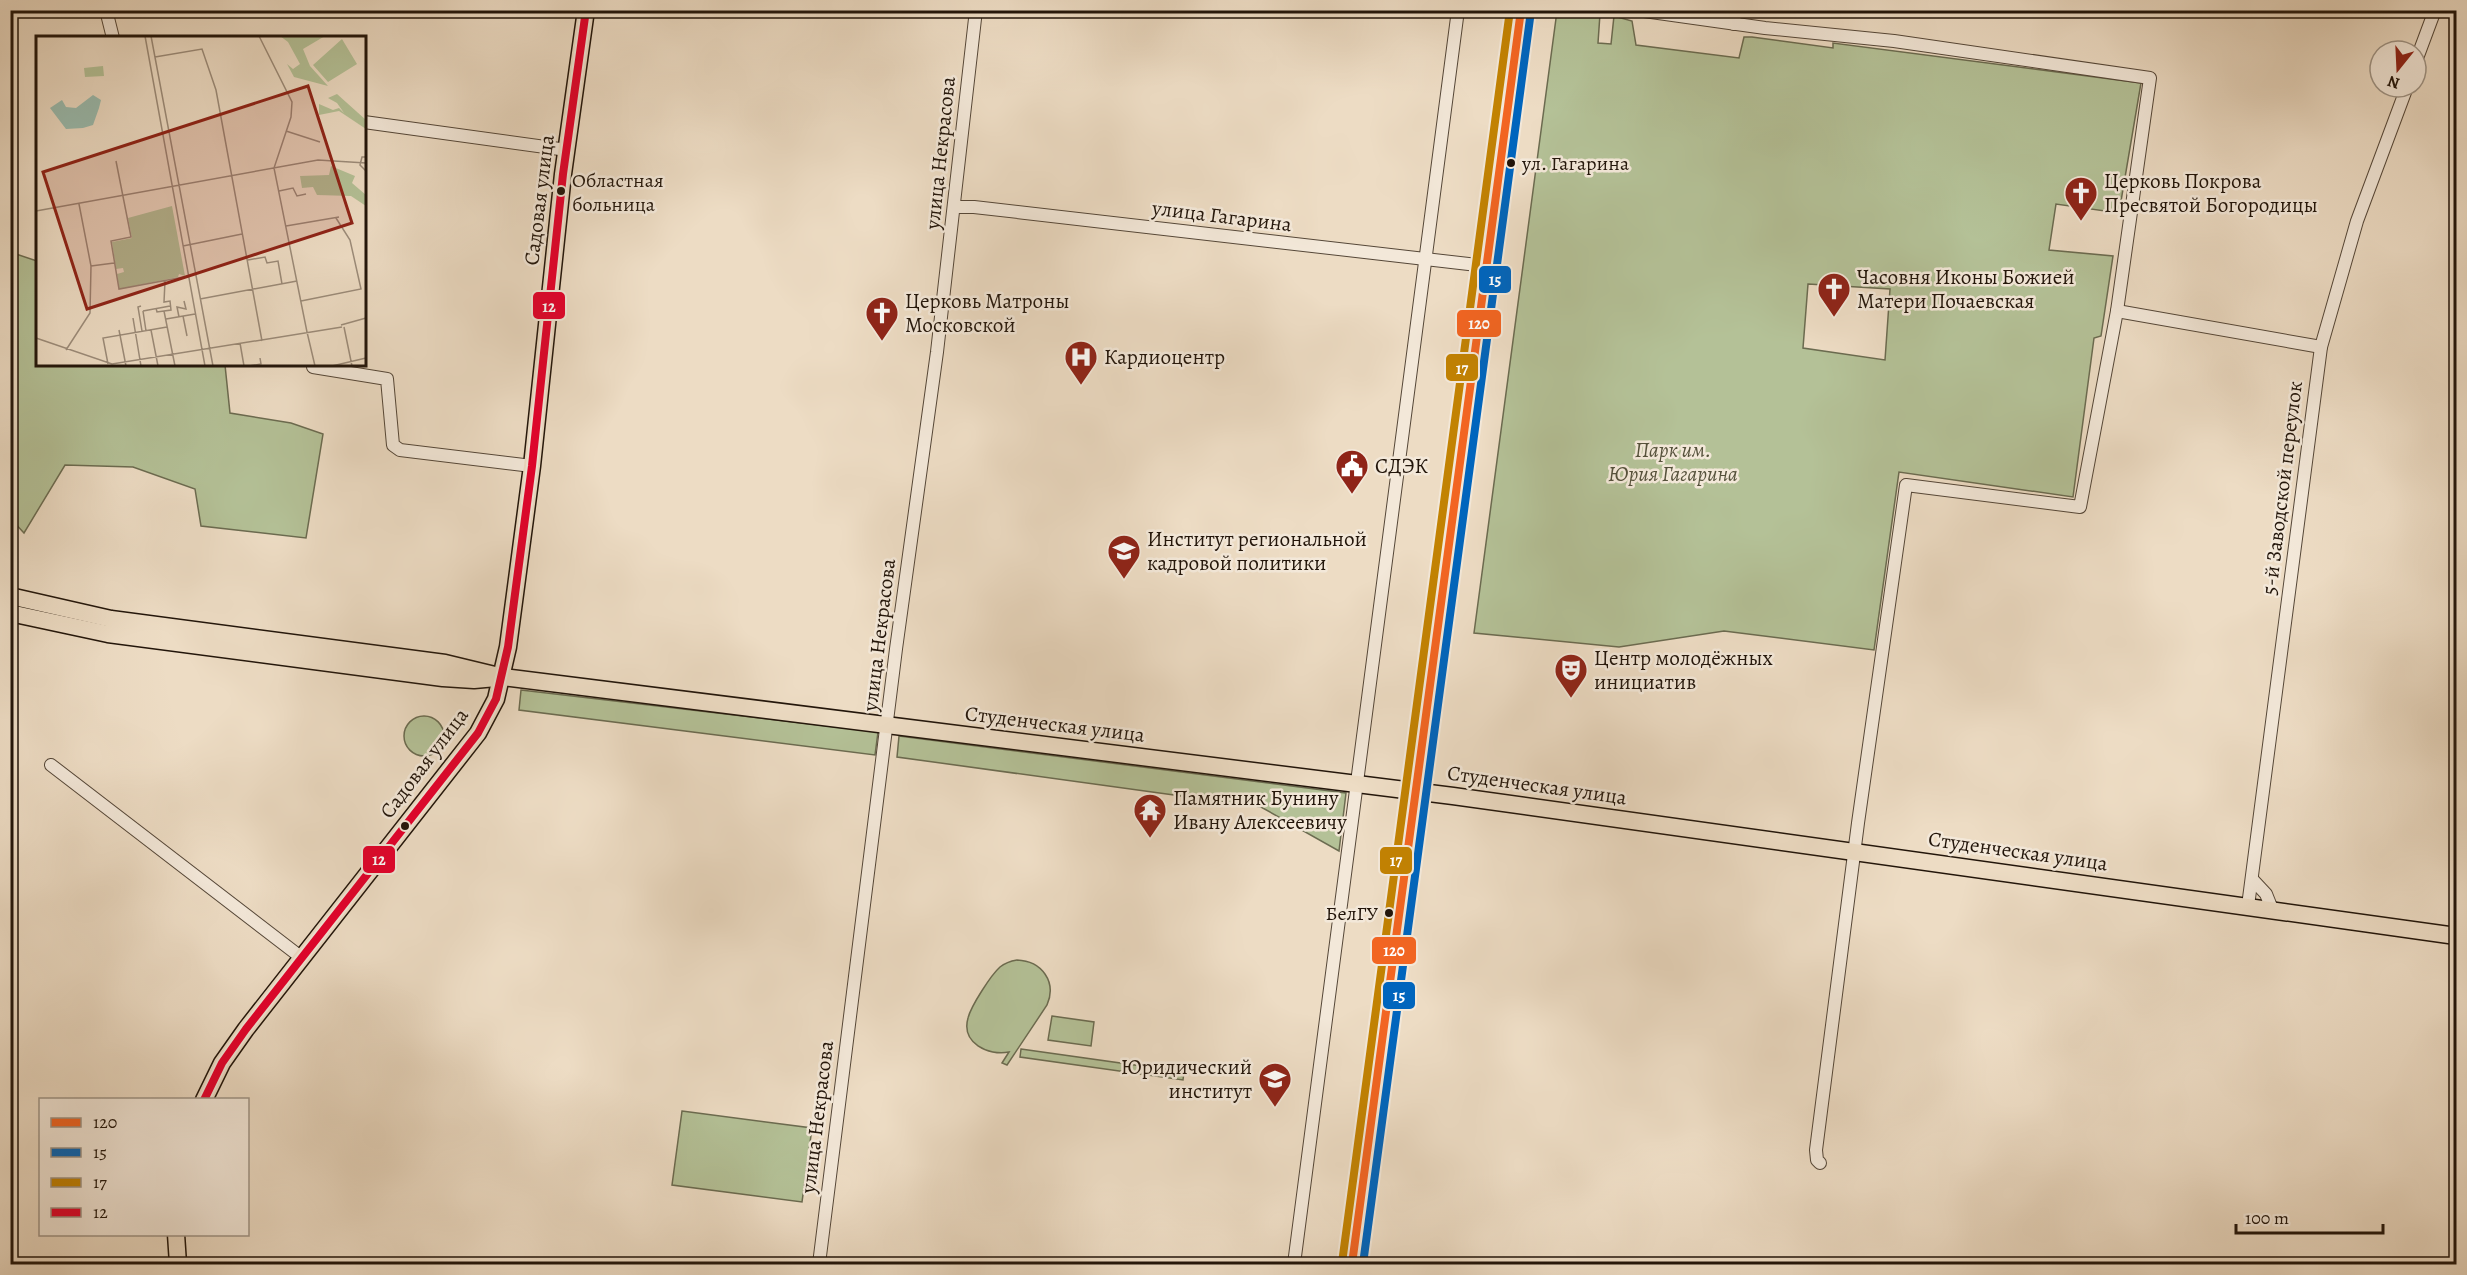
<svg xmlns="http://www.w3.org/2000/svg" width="2467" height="1275" font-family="Alegreya,serif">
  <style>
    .green { fill: #b4c197; stroke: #6b6b50; stroke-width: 1.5; fill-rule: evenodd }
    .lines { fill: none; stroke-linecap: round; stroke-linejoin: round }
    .minor-casing { stroke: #554738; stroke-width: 14 }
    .major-casing { stroke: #22150a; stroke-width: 19 }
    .minor { stroke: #f3e8d9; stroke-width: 12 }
    .major { stroke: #eddcc4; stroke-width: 16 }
    .bus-1-casing { stroke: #f3e8d9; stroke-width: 12 }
    .bus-2-casing { stroke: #f3e8d9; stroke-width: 12 }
    .bus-3-casing { stroke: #f3e8d9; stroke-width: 12 }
    .bus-4-casing { stroke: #f3e8d9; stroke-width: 12 }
    .bus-1 { stroke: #f26522; stroke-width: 8 }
    .bus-2 { stroke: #0065bd; stroke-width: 8 }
    .bus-3 { stroke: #c28202; stroke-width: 8 }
    .bus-4 { stroke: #e4002b; stroke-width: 8 }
    .bus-dot { fill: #22150a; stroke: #f3e8d9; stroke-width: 2 }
    .labels { text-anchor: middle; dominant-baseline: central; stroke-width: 5; stroke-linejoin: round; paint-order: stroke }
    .bus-label { font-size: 20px; fill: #22150a; stroke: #f3e8d9; text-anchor: start }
    .street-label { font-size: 21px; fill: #22150a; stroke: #f3e8d9 }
    .poi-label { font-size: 21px; fill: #22150a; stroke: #f3e8d9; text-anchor: start }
    .park-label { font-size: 21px; font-style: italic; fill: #55513b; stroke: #f3e8d9 }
    .inset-road { fill: none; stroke: #9c8c7a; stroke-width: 1.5 }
    .view { fill: #8f2418; fill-opacity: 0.15; stroke: #8f2418; stroke-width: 3 }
    .inset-edge { fill: none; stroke: #22150a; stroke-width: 3 }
    .line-badge { stroke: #f3e8d9; stroke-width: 2 }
    .badge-label { font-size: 16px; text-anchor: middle; font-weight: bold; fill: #fff }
  </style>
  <rect width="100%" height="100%" fill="#eddcc4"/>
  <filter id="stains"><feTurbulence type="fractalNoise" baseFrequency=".00333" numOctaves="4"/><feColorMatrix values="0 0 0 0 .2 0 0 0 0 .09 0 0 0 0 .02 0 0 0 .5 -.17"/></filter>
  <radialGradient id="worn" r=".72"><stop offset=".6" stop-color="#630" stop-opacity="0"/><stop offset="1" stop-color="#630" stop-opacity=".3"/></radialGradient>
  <g class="green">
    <path d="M1557,11l43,3 -2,29 13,1 3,-28 18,5 4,24 103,13 5,-21h8l81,11v-5l308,40 -22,130 -63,-9 -7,46 64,6 -12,80 -7,2 -21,159 -174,-25 -25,178 -150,-19 -105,16 -145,-14zM1808,284l82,5 -5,71 -82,-12z"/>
    <path d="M10,252l27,9 1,103 187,1 5,48 61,10 32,11 -17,104 -105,-12 -6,-37 -62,-22 -68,-2 -41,68 -13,-14z"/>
    <path d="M521,690l357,42 -3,23 -356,-45z"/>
    <circle cx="424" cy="736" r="20"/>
    <path d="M899,736l447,57 -7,58 -78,-44 -364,-50z"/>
    <path d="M1017,960c25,1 40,22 30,45l-40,60 -5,-2 7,-11c-21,4 -48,-9 -41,-34 3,-12 23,-43 32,-51 5,-4 11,-6 17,-7z"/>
    <path d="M1052,1016l42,6 -3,24 -43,-6z"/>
    <path d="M1021,1049l163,23 -1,8 -163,-23z"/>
    <path d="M682,1111l130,17 -10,74 -130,-17z"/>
  </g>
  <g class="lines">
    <g class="minor-casing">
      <g id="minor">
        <path d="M106,10l7,28"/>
        <path d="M1637,10l128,18 129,13 256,37 -33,233 -37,196 -174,-22 -48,338 -42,327 1,10 3,3"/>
        <path d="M1734,24l1,-14"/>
        <path d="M2416,61l19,-51"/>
        <path d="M364,122l203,28"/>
        <path d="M954,207h20l512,59"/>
        <path d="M2117,311l204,36"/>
        <path d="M313,367l74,12 6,66 7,5 132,16"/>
        <path d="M51,765l251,193"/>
        <path d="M2252,879l14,15 6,15"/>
        <path d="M2248,906l73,-559 36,-126 50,-134"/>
        <path d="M819,1264l77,-615 41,-297 39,-342"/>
        <path d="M1294,1264l164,-1254"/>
      </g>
    </g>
    <g class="major-casing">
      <g id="major">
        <path d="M10,596l101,23 334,44 58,14 950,119 1003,140"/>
        <path d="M10,613l98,21 335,44 31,2 22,-2"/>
        <path d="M204,1100l18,-37 24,-34 232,-296 18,-34 12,-52 24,-181 31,-292 23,-164"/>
        <path d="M176,1234l2,30"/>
        <path d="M1352,1264l169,-1254"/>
      </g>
    </g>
    <use href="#minor" class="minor"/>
    <use href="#major" class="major"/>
    <g class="bus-1-casing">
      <path id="bus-1" d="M1352,1264l169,-1254"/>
    </g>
    <g class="bus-2-casing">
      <path id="bus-2" d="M1363,1264l168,-1253"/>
    </g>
    <g class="bus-3-casing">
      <path id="bus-3" d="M1342,1263l168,-1253"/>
    </g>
    <g class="bus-4-casing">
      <path id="bus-4" d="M204,1100l18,-37 24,-34 232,-296 18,-34 12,-52 24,-181 31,-292 23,-164"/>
    </g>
    <use href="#bus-1" class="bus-1"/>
    <use href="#bus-2" class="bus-2"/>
    <use href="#bus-3" class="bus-3"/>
    <use href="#bus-4" class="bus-4"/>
  </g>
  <defs>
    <g id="church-pin" transform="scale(1.725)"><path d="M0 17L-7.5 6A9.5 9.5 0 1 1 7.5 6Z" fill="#8f2418" stroke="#f3e8d9"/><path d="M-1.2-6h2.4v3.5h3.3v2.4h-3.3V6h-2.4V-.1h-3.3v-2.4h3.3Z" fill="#fff"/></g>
    <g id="hospital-pin" transform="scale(1.725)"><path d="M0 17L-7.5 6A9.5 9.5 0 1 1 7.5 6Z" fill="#8f2418" stroke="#f3e8d9"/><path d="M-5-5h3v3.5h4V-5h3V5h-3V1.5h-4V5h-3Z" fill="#fff"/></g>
    <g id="civic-pin" transform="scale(1.725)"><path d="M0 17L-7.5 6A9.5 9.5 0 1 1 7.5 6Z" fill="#8f2418" stroke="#f3e8d9"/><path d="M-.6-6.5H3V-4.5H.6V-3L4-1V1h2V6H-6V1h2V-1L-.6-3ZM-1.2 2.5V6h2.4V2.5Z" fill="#fff"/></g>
    <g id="university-pin" transform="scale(1.725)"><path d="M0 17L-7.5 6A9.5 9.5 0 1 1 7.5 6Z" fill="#8f2418" stroke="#f3e8d9"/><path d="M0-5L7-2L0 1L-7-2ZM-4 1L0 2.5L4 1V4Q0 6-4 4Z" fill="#fff"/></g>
    <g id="theatre-pin" transform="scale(1.725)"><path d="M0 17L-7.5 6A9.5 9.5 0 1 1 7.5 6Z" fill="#8f2418" stroke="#f3e8d9"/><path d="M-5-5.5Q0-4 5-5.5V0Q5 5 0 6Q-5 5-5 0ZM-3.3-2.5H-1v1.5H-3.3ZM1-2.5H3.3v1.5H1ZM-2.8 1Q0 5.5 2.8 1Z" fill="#fff"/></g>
    <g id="temple-pin" transform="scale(1.725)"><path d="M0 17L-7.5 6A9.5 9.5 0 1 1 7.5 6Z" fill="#8f2418" stroke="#f3e8d9"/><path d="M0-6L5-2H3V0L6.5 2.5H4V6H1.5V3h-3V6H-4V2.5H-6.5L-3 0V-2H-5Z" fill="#fff"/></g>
  </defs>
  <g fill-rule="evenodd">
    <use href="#church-pin" x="2081" y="193"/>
    <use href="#church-pin" x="1834" y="289"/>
    <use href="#church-pin" x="882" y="313"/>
    <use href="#hospital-pin" x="1081" y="357"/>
    <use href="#civic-pin" x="1352" y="466"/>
    <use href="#university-pin" x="1124" y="551"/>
    <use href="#theatre-pin" x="1571" y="670"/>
    <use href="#temple-pin" x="1150" y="810"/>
    <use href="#university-pin" x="1275" y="1079"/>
  </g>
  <g class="bus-dot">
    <circle cx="1511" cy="163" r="5"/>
    <circle cx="561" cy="191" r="5"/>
    <circle cx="405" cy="826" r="5"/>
    <circle cx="1389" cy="913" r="5"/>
  </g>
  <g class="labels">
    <g class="bus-label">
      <text x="1522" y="163">ул. Гагарина</text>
      <text x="572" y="180">Областная<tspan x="572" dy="24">больница</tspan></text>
      <text x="1378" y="913" text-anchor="end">БелГУ</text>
    </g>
    <g class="street-label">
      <text transform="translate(940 153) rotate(-84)">улица Некрасова</text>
      <text transform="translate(539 200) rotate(-83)">Садовая улица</text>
      <text transform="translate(1222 216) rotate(7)">улица Гагарина</text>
      <text transform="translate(2282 488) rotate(-83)">5-й Заводской переулок</text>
      <text transform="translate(879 635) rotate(-83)">улица Некрасова</text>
      <text transform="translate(1055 724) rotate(7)">Студенческая улица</text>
      <text transform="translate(424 763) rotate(-53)">Садовая улица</text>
      <text transform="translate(1537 785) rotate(8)">Студенческая улица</text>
      <text transform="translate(2018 851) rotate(8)">Студенческая улица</text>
      <text transform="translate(817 1117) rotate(-83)">улица Некрасова</text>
    </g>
    <g class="poi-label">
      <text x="2104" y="181">Церковь Покрова<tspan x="2104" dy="24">Пресвятой Богородицы</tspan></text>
      <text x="1857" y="277">Часовня Иконы Божией<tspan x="1857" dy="24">Матери Почаевская</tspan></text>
      <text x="905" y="301">Церковь Матроны<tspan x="905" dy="24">Московской</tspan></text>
      <text x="1104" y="357">Кардиоцентр</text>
      <text x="1375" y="466">СДЭК</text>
      <text x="1147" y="539">Институт региональной<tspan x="1147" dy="24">кадровой политики</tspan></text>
      <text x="1594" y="658">Центр молодёжных<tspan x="1594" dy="24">инициатив</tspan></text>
      <text x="1173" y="798">Памятник Бунину<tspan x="1173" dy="24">Ивану Алексеевичу</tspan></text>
      <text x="1252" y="1067" text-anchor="end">Юридический<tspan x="1252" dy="24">институт</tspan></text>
    </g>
    <g class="park-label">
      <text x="1673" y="450">Парк им.<tspan x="1673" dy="24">Юрия Гагарина</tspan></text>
    </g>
  </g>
  <g transform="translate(36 36)">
    <rect width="330" height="330" fill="#eddcc4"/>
    <path d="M244,0h45l-22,13 7,17 18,20 -34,-9 -7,-13 6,5 7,-5 -12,-22zM306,3l15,25 -29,18 -15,-17zM67,30l1,10 -19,1 -1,-9zM301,58l29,26v9l-27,-18 -20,4v-11l14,6 6,-2 5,5 -7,-10 -9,-5zM295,130l24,10 -3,7 14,12v11l-15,-10 -34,-1 -4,-8 -11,1 -2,-12 29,-1zM136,170l13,70 -6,-2 -1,3 -59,12 -2,-15 7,-2 -1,-4 -7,1 -4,-27 20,-4 -4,-20z" fill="#b4c197"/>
    <path d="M57,59l8,5 -2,8 -6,17 -10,3 -17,1 -16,-21 12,-8 4,7 10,1z" fill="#9abcaf"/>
    <path class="inset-road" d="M109,0l60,330M115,0l62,330M223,0l33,66 -1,15 -17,51 33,164M119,21l47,-8 14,41 46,251M250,95l34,11M330,121h-4l-2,8 6,6M80,125l15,76 -20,4 8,48 70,-13M243,155l14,-3 4,8 9,-2M0,175l282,-51 48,3M250,190l53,-9M147,210l59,-12M212,224l17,-3 2,6 11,-2 4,23M55,230l23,-3M164,263l97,-18M265,265l60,-12 -11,-49 -14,-22M105,270l-3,1 4,24M120,272l1,4 14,-2 -1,-9 -6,1 1,-21M107,275l27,-5M107,275l3,20M128,275l11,55M147,280l4,20M143,281l-2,-10 9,2 -2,-8M97,282l8,48M130,283l29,-5M305,289l25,-7M308,291l8,39M83,294l7,36M115,294l7,36M271,296l8,34M0,302l76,26 230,-37M204,307l4,23M30,314l24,-37 1,-47 -12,-62M72,328l-5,-26 64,-11M213,330l12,-2 -1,-6M296,330l34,-8"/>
    <path class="view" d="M272,50l44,137 -265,86 -44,-137z"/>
    <rect width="330" height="330" class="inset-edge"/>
  </g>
  <g class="line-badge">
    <rect x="1478" y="265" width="34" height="29" rx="6" fill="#0065bd"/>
    <rect x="532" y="291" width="34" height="29" rx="6" fill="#e4002b"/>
    <rect x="1456" y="309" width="46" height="29" rx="6" fill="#f26522"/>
    <rect x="1445" y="353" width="34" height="29" rx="6" fill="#c28202"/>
    <rect x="362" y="845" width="34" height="29" rx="6" fill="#e4002b"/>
    <rect x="1379" y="846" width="34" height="29" rx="6" fill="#c28202"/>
    <rect x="1371" y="936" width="46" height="29" rx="6" fill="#f26522"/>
    <rect x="1382" y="981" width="34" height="29" rx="6" fill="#0065bd"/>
  </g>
  <g class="badge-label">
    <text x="1495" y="285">15</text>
    <text x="549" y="312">12</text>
    <text x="1479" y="329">120</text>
    <text x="1462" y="374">17</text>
    <text x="379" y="865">12</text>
    <text x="1396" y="866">17</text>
    <text x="1394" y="956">120</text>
    <text x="1399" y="1001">15</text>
  </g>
  <rect width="2467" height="1275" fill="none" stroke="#eddcc4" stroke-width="36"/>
  <rect x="12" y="12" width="2443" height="1251" fill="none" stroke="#22150a" stroke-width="3"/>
  <rect x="18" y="18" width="2431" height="1239" fill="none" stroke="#22150a" stroke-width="1.5"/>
  <rect x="39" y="1098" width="210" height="138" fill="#f3e8d9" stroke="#9f9486" stroke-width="1.5"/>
  <rect x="51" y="1118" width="30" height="9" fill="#f26522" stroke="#9f9486" stroke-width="1.5"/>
  <text x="93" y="1128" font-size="18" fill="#22150a">120</text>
  <rect x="51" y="1148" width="30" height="9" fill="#0065bd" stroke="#9f9486" stroke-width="1.5"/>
  <text x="93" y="1158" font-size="18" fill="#22150a">15</text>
  <rect x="51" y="1178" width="30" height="9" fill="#c28202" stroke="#9f9486" stroke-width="1.5"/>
  <text x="93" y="1188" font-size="18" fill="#22150a">17</text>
  <rect x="51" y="1208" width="30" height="9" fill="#e4002b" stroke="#9f9486" stroke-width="1.5"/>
  <text x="93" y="1218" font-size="18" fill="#22150a">12</text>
  <g transform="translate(2398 69) rotate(198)"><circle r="28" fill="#f3e8d9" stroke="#9f9486" stroke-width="1.5"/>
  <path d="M0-4.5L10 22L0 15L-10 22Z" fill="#8f2418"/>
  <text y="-9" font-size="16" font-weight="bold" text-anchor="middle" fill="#22150a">N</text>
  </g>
  <path d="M2236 1224v9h147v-9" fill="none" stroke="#22150a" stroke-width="3"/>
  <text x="2245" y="1224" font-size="18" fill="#22150a" stroke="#f3e8d9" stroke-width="4.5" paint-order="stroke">100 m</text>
  <rect width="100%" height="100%" filter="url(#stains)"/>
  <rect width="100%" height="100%" fill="url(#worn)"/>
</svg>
